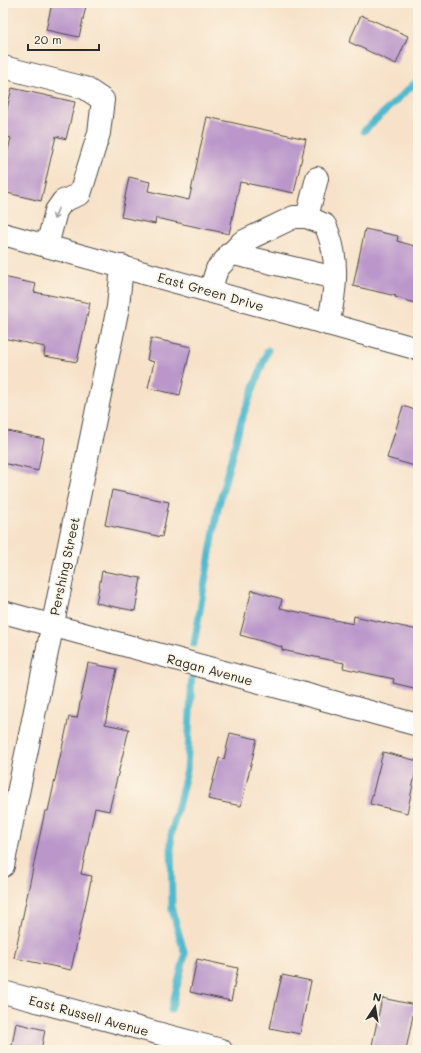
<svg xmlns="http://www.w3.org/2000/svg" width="421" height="1053" font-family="Mali,sans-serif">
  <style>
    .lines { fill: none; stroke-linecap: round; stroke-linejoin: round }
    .stream { stroke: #50b9cd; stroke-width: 7 }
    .building { fill: #ba96ca }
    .minor-casing { stroke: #4a4643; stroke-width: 24 }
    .major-casing { stroke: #4a4643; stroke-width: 24 }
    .minor { stroke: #fff; stroke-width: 22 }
    .major { stroke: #fff; stroke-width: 22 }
    .oneway { stroke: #a0a0a0 }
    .labels { text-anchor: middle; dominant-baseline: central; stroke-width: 3.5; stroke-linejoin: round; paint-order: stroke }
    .street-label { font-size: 13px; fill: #2b2b2b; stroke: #fcf5e5 }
  </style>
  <rect width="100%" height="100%" fill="#fcf5e5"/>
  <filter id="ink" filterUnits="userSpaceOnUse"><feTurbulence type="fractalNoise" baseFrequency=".025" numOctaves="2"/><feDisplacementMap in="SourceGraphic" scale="8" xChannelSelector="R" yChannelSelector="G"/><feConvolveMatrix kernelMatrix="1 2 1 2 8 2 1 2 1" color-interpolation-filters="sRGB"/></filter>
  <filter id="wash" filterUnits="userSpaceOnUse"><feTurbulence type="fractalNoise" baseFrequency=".012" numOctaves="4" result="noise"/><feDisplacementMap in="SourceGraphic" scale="16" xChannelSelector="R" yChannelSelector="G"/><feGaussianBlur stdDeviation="0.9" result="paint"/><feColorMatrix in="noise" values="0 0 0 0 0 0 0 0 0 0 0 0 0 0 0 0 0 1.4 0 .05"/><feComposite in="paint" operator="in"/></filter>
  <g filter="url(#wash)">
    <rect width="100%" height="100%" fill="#f7e2c9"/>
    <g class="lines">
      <g class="stream">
        <path d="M364,131l54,-51"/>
        <path d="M194,644l24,-136 23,-87 27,-71"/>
        <path d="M171,1010l14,-55 -13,-45 -1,-75 16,-65 5,-96"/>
      </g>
    </g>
    <g id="blocks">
      <g class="building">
        <path d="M52,3h22l12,3 -7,31 -33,-7z"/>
        <path d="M361,15l47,21 -12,28 -47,-22z"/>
        <path d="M12,88l63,14 -9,37 -10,-3 -15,65 -38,-9v-21l8,-33 -8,-2v-11z"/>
        <path d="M207,117l99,22 -12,54 -54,-11 -11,52 -73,-16 -1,6 -34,-7 8,-40 21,5 -2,9 41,9z"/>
        <path d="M365,229l33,7 -1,5 21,6v57l-23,-7 1,-1 -43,-10z"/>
        <path d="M3,277l33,7 -2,8 56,11 -13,59 -33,-6 1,-9 -42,-9z"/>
        <path d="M151,338l40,9 -11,48 -32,-7 6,-26 -7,-2z"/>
        <path d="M403,406l15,5v56l-31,-9z"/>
        <path d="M3,430l41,9 -6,32 -35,-8z"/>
        <path d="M112,490l57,12 -7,35 -57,-12z"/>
        <path d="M102,571l39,7 -6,33 -39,-8z"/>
        <path d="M252,590l30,9 -2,9 73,16 1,-8 64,14v59l-25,-6 1,-4 -51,-11 1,-5 -62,-13v-3l-42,-12z"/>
        <path d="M88,663l29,6 -12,55 24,5 -20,82 -14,-3 -14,66 11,2 -21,94 -57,-12 31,-147h3l21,-94 8,1z"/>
        <path d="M230,733l27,6 -16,67 -33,-7 11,-41 5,1z"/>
        <path d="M383,752l35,9 -11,52 -37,-9z"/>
        <path d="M197,959l41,9 -7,33 -41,-9z"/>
        <path d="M282,975l29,6 -11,53 -30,-6z"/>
        <path d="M382,998l33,7 -9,45h-35z"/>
        <path d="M16,1023l29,7 -4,20h-30z"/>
      </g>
    </g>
  </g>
  <g filter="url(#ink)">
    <use href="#blocks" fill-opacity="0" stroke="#4a4643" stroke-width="1"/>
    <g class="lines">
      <g class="minor-casing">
        <g id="minor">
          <path d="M3,67l82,21 18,12 -4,33 -19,61 -17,7 -7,10 -9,35"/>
          <path d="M307,217l10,-39"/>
          <path d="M230,253l105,25"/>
          <path d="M210,291l7,-22 25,-27 52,-25h13l18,8c15,32 11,66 3,99"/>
          <path d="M3,612l415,113"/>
          <path d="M3,866l115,-559 4,-41"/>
          <path d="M3,992l218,58"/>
        </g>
      </g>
      <g class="major-casing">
        <path id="major" d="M3,234l415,115"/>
      </g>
      <use href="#minor" class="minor"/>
      <use href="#major" class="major"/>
    </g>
    <defs><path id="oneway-shaft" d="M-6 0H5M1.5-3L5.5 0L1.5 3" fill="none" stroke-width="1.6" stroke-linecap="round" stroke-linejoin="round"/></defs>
    <use class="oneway" href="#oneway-shaft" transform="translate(56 214) rotate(110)"/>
  </g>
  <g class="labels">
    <g class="street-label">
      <text transform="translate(211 291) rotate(16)">East Green Drive</text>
      <text transform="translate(64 566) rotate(-78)">Pershing Street</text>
      <text transform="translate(210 669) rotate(15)">Ragan Avenue</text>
      <text transform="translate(89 1015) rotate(15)">East Russell Avenue</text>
    </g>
  </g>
  <rect width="421" height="1053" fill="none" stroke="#fcf5e5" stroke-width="16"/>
  <g transform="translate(375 1007) rotate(12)" stroke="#fcf5e5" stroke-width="3" paint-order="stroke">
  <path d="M0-3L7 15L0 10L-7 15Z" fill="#2b2b2b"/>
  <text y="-6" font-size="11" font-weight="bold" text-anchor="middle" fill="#2b2b2b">N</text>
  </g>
  <path d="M28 44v6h71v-6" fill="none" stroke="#2b2b2b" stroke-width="2"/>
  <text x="34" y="44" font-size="12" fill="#2b2b2b" stroke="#fcf5e5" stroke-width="3" paint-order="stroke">20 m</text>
</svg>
